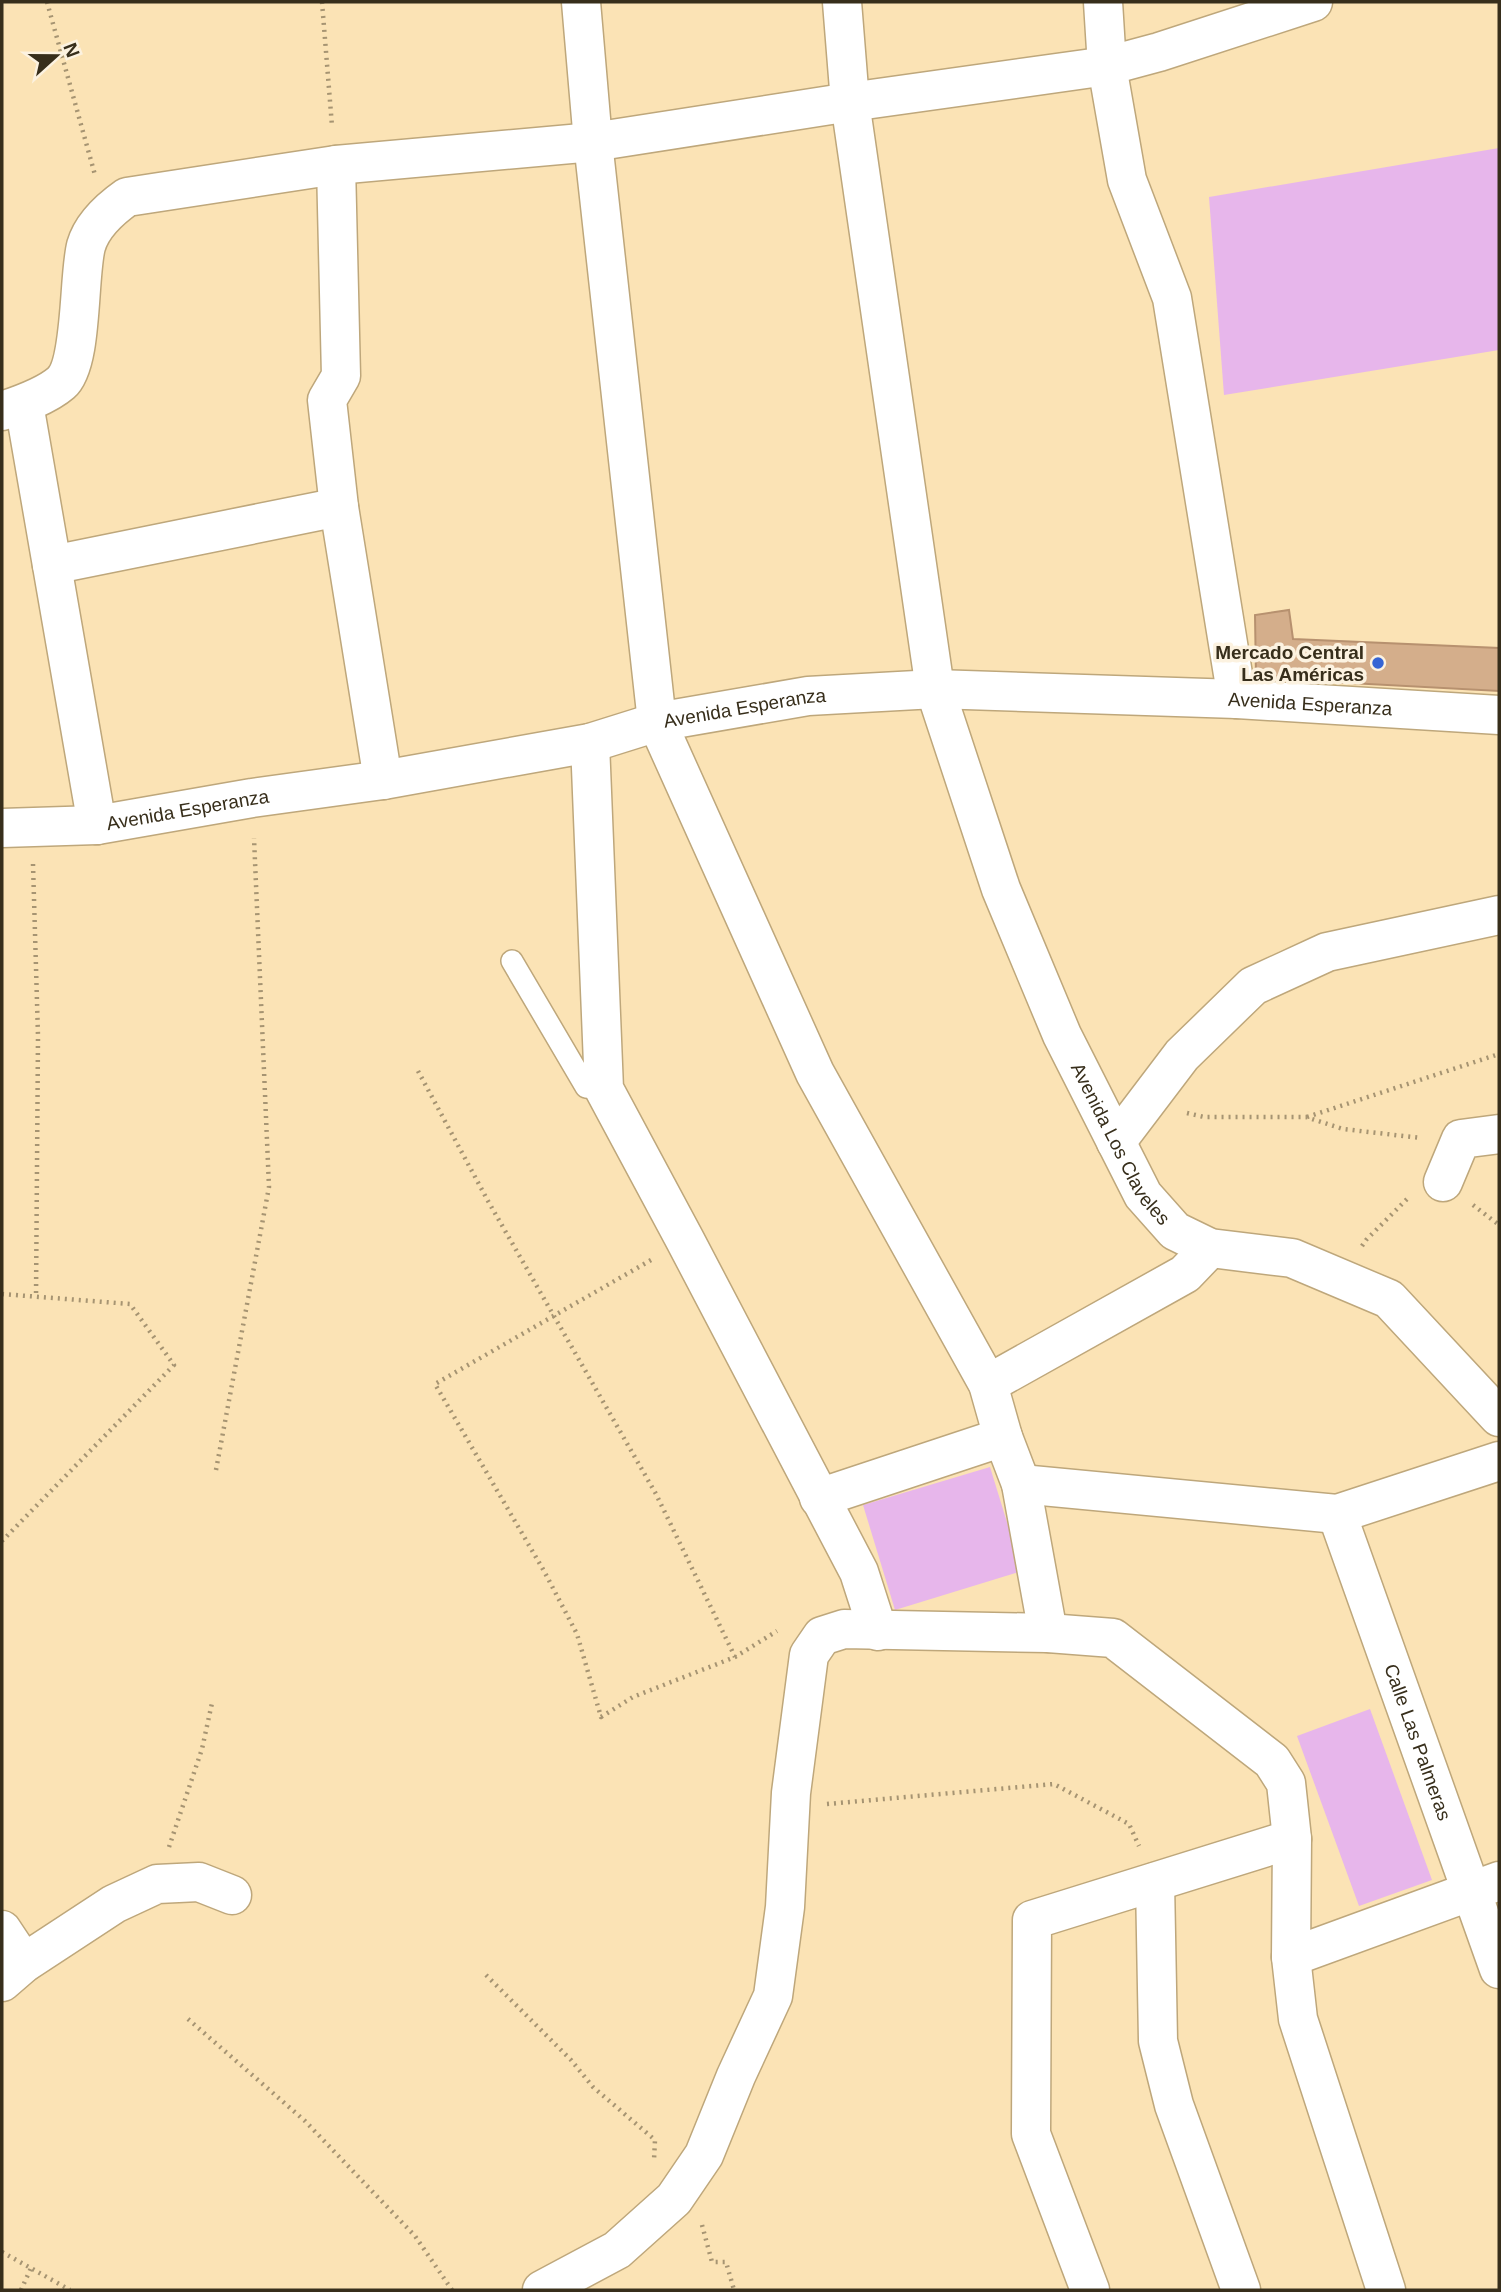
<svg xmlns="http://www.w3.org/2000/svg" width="1501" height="2292" font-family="Arial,sans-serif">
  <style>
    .green { fill: #e7b6eb }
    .building { fill: #d4ae8b; stroke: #b7916f; stroke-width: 2 }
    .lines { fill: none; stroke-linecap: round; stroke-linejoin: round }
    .lane-casing { stroke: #bea77b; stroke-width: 24 }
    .street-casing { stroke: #bea77b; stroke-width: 41 }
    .secondary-casing { stroke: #bea77b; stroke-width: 41 }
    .path { stroke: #a69472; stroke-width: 4.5; stroke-dasharray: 2 5; stroke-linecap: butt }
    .lane { stroke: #fff; stroke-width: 21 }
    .street { stroke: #fff; stroke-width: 38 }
    .secondary { stroke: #fff; stroke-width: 38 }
    .poi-dot { fill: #3564d4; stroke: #fcf2e0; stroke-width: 2.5 }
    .labels { text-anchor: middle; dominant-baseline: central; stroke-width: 7; stroke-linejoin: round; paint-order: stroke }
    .poi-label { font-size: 19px; font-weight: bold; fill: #372e1b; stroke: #fcf2e0; text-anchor: end }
    .street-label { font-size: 19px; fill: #372e1b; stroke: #fcf2e0 }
  </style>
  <rect width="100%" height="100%" fill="#fbe3b5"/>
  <g class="green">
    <path d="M1499,148v202l-275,45 -15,-198z"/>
    <path d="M990,1467l32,104 -127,39 -32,-105z"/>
    <path d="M1370,1709l62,171 -73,26 -62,-170z"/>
  </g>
  <path class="building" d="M1289,610l4,29 206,9v43l-243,-13 -1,-63z"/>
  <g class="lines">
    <g class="lane-casing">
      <path id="lane" d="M512,961l74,126 18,2"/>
    </g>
    <g class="street-casing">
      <g id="street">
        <path d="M581,2l12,140 64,580 158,351 173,311 15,53 18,47 27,149"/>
        <path id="s1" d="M842,2l8,100 85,587 66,200 61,146 81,160 32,36 35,17 82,10 97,41 110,118"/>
        <path d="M1103,2l4,64 20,114 45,118 65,401"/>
        <path d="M336,165l5,211 -14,24 12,107 44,273"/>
        <path d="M24,404l73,421"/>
        <path d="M2,411c18,-6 44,-15 59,-28 22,-19 17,-106 25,-137 6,-21 24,-37 41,-49l209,-32 257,-23 257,-40 257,-36 52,-14 154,-50"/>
        <path d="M52,565l287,-58"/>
        <path d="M590,743l14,346 81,151 174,332 19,59"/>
        <path d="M1116,1142l66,-87 71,-69 74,-34 172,-37"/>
        <path d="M1443,1182l18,-43 38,-5"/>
        <path d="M988,1384l197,-110 25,-26"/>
        <path d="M1021,1484l316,30 162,-53"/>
        <path d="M819,1498l184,-61"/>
        <path id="s2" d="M1337,1514l162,455"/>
        <path d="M1155,1882l3,159 16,64 67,185"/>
        <path d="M2,1930l22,33"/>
        <path d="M1291,1957l208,-76"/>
        <path d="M2,1982l22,-19 90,-59 43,-20 42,-2 33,13"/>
        <path d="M542,2290l75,-40 57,-51 30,-44 32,-79 37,-80 12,-89 6,-114 18,-138 13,-19 22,-7 204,4 65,5 159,123 14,22 6,56 -1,118 7,62 88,271"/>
        <path d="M1090,2290l-59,-156 1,-214 260,-81"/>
      </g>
    </g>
    <g class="secondary-casing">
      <g id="secondary">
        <path id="s3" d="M2,828l95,-3 155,-27 131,-18 207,-37 67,-21 151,-26 127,-7 302,10 262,16"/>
      </g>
    </g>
    <g class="path">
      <path d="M47,2l48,173"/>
      <path d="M322,2l10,124"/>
      <path d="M33,864l5,172 -2,261"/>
      <path d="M418,1071l70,130 168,293 79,163"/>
      <path d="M1187,1113l17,4h102l37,12 78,9"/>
      <path d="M1307,1117l192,-63"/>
      <path d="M1473,1205l26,20"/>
      <path d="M1362,1246l4,-6 43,-43"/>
      <path d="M651,1260l-216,124 109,187 33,63 24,83 32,-20 102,-40 42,-26"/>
      <path d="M2,1294l128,10 44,61 -172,176"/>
      <path d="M216,1470l53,-283 -15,-349"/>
      <path d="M827,1804l227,-20 75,40 10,22"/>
      <path d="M169,1847l33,-98 10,-46"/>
      <path d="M486,1975l85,85 22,27 62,53 -1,20"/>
      <path d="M188,2019l117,102 110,115 37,54"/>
      <path d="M702,2225l10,37h14l8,28"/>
      <path d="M2,2252l68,38"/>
      <path d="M21,2290l10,-22"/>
    </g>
    <use href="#lane" class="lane"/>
    <use href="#street" class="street"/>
    <use href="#secondary" class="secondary"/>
  </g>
  <circle class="poi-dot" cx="1378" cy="663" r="7"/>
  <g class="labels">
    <g class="poi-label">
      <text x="1364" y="652">Mercado Central<tspan x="1364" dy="22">Las Américas</tspan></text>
    </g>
    <g class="street-label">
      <text stroke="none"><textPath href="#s3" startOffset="1321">Avenida Esperanza</textPath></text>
      <text stroke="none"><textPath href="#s3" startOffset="754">Avenida Esperanza</textPath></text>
      <text stroke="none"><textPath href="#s3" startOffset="187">Avenida Esperanza</textPath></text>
      <text stroke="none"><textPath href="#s1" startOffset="1186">Avenida Los Claveles</textPath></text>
      <text stroke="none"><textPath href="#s2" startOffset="242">Calle Las Palmeras</textPath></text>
    </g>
  </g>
  <rect width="1501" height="2292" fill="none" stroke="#372e1b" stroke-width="7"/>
  <g transform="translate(56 56) rotate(69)" stroke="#fcf2e0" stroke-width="5" paint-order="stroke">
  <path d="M0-5L12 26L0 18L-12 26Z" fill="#372e1b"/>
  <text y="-10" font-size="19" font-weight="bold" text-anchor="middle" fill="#372e1b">N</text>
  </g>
</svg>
